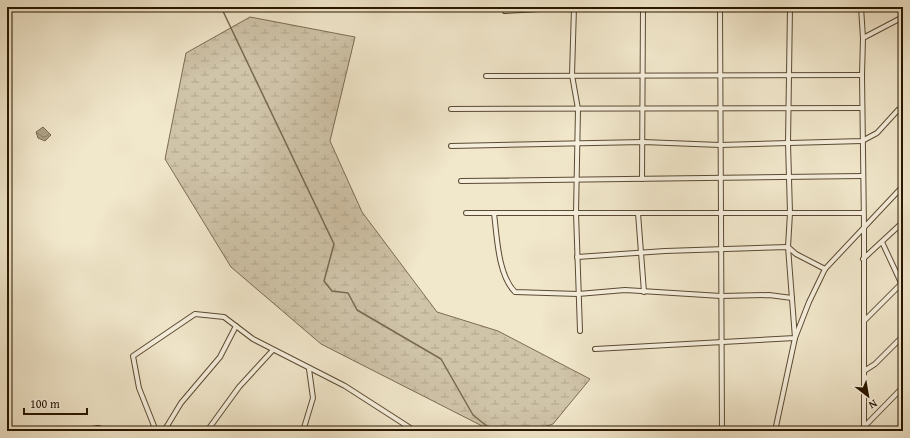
<svg xmlns="http://www.w3.org/2000/svg" width="910" height="438" font-family="'Gentium Book Plus',serif">
  <style>
    .wetland { fill: url(#wetland-marsh); stroke: #7c6c54 }
    .water { fill: url(#water-waves); stroke: #786950 }
    .lines { fill: none; stroke-linecap: round; stroke-linejoin: round }
    .stream { stroke: #786950; stroke-width: 1.5 }
    .street-casing { stroke: #5b4a33; stroke-width: 6 }
    .street { stroke: #f6efdd; stroke-width: 4 }
  </style>
  <defs>
    <pattern id="wetland-marsh" width="20" height="14" patternUnits="userSpaceOnUse"><rect width="20" height="14" fill="#cfc3a8"/><path d="M1 5h8M5 5V1M11 12h8M15 12V8" fill="none" stroke="#b2a78f"/></pattern>
    <pattern id="water-waves" width="16" height="10" patternUnits="userSpaceOnUse"><rect width="16" height="10" fill="#ada086"/><path d="M0 5q4-4 8 0t8 0" fill="none" stroke="#8d816b"/></pattern>
  </defs>
  <rect width="100%" height="100%" fill="#f1e7cb"/>
  <filter id="stains"><feTurbulence type="fractalNoise" baseFrequency=".005" numOctaves="4"/><feColorMatrix values="0 0 0 0 .2 0 0 0 0 .09 0 0 0 0 .02 0 0 0 .5 -.17"/></filter>
  <radialGradient id="worn" r=".72"><stop offset=".6" stop-color="#630" stop-opacity="0"/><stop offset="1" stop-color="#630" stop-opacity=".3"/></radialGradient>
  <path class="wetland" d="M250,17l105,20 -25,104 32,71 75,100 61,19 92,48 -37,45 -20,7h-41l-171,-87 -90,-77 -66,-108 21,-106z"/>
  <path class="water" d="M43,127l8,8 -6,6 -7,-3 -2,-6z"/>
  <g class="lines">
    <path class="stream" d="M221,7l113,237 -10,37 8,10 16,2 9,17 84,49 32,56 20,16"/>
    <g class="street-casing">
      <g id="street">
        <path d="M574,7l-2,68 6,34 -2,104 4,118"/>
        <path d="M720,7l2,424"/>
        <path d="M861,7l2,31 -1,37 2,152v204"/>
        <path d="M505,11l71,-4"/>
        <path d="M863,38l40,-21"/>
        <path d="M486,76l376,-1"/>
        <path d="M451,109l411,-1"/>
        <path d="M451,146l192,-4 77,3 142,-4 15,-8 21,-23"/>
        <path d="M642,179l1,-172"/>
        <path d="M461,181l402,-5"/>
        <path d="M466,213h397"/>
        <path d="M494,213c3,24 4,62 21,79l63,2 47,-4 96,6 48,-1 23,3"/>
        <path d="M638,213l6,79"/>
        <path d="M882,242l21,45"/>
        <path d="M577,257l88,-6 123,-4 8,7 29,15"/>
        <path d="M863,259l40,-37"/>
        <path d="M864,321l39,-39"/>
        <path d="M595,349l200,-11 -7,-91 2,-34 -2,-70 2,-136"/>
        <path d="M864,371l11,-7 28,-28"/>
        <path d="M864,427l39,-40"/>
        <path d="M82,431l16,-3 11,3"/>
        <path d="M156,431l-17,-43 -6,-32 62,-42 29,3 29,22 92,47 70,45"/>
        <path d="M164,431l17,-28 39,-46 16,-31"/>
        <path d="M207,431l32,-44 33,-36"/>
        <path d="M303,431l10,-33 -4,-29"/>
        <path d="M775,431l20,-93 14,-36 16,-33 78,-83"/>
      </g>
    </g>
    <use href="#street" class="street"/>
  </g>
  <rect width="910" height="438" fill="none" stroke="#f1e7cb" stroke-width="24"/>
  <rect x="8" y="8" width="894" height="422" fill="none" stroke="#291600" stroke-width="2"/>
  <rect x="12" y="12" width="886" height="414" fill="none" stroke="#291600"/>
  <g transform="translate(868 396) rotate(149)" stroke="#f6efdd" stroke-width="3" paint-order="stroke">
  <path d="M0-3L7 15L0 10L-7 15Z" fill="#291600"/>
  <text y="-6" font-size="11" font-weight="bold" text-anchor="middle" fill="#291600">N</text>
  </g>
  <path d="M24 408v6h63v-6" fill="none" stroke="#291600" stroke-width="2"/>
  <text x="30" y="408" font-size="12" fill="#291600" stroke="#f6efdd" stroke-width="3" paint-order="stroke">100 m</text>
  <rect width="100%" height="100%" filter="url(#stains)"/>
  <rect width="100%" height="100%" fill="url(#worn)"/>
</svg>
